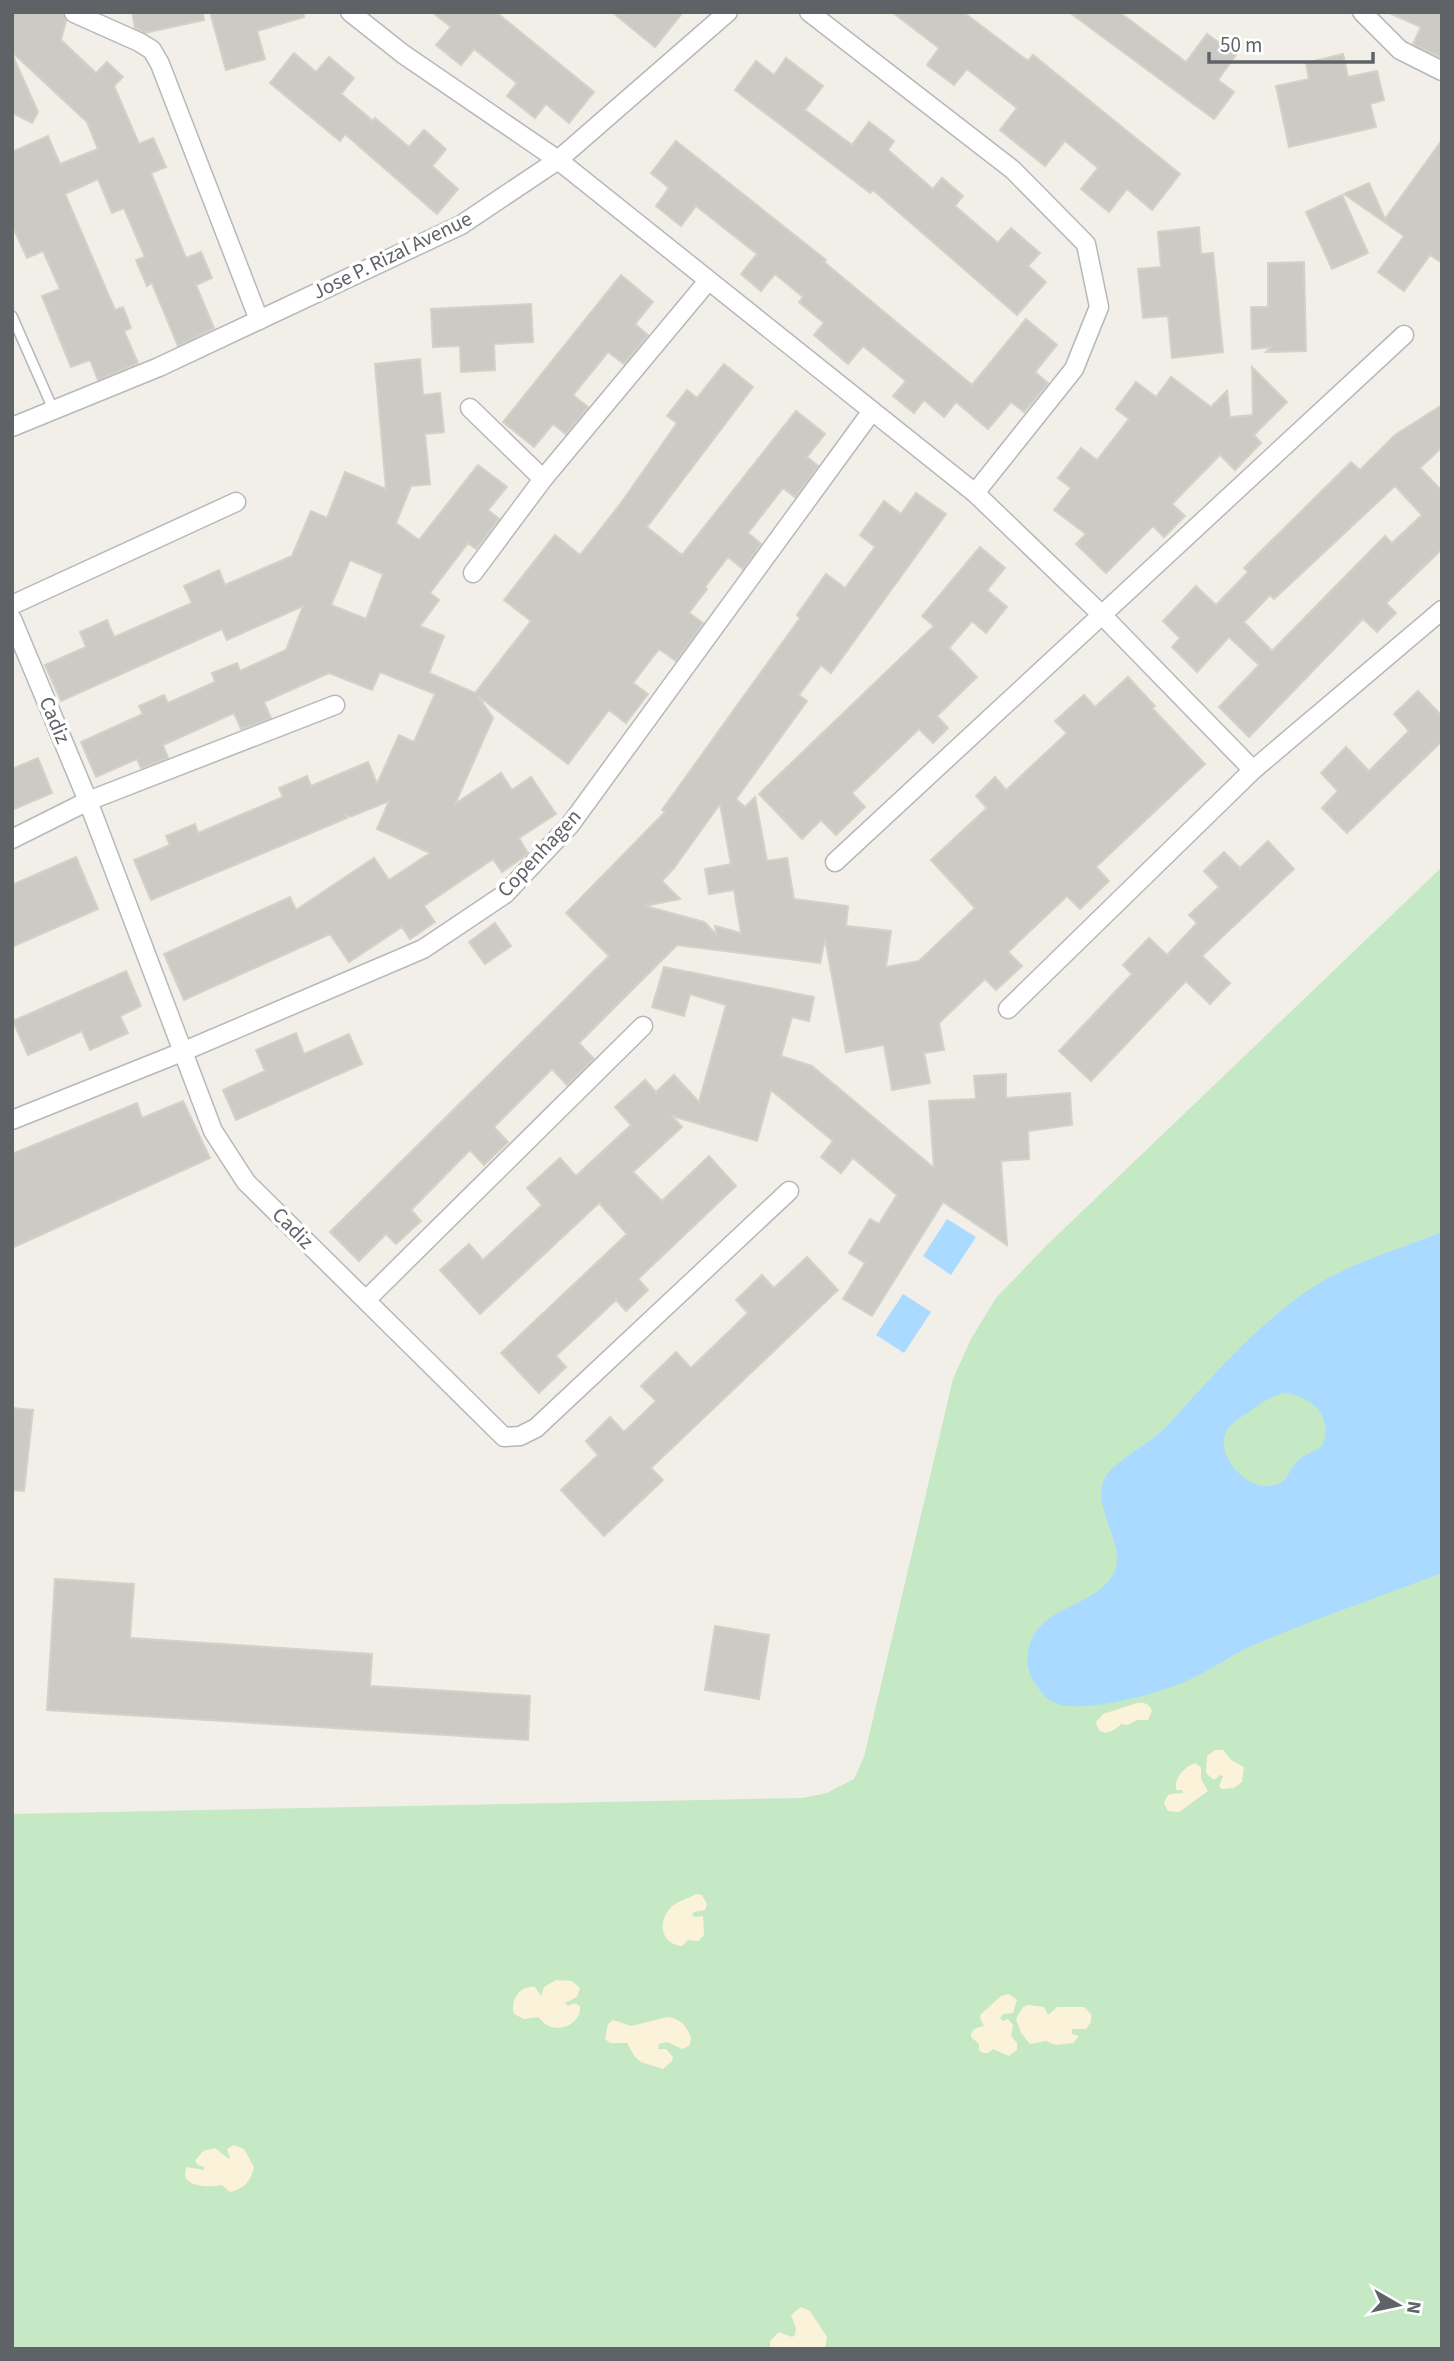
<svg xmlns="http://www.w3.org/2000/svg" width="1454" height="2361" font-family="'Source Sans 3',sans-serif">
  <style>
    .green { fill: #c5e8c5 }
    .sand { fill: #fbf3d9 }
    .water { fill: #aadaff; fill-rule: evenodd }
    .building { fill: #cccac5; stroke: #d6d1c6; stroke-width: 2; fill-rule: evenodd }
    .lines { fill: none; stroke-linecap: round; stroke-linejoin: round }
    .service-casing { stroke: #b5b8bc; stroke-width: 12 }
    .minor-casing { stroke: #b5b8bc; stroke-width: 21 }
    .service { stroke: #fff; stroke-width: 9 }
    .minor { stroke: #fff; stroke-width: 18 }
    .labels { text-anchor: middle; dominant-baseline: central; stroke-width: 7; stroke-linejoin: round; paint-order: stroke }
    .street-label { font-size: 21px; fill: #5f6368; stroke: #fff }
  </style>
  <rect width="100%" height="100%" fill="#f1efe8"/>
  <path class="green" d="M1442,867v1482h-1430v-535l791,-16 24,-5 27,-14 10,-22 89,-378 18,-40 25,-41 52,-54z"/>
  <g class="sand">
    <path d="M1137,1703c7,-1 12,0 15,8l-4,9h-11l-9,5 -7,-1c-8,9 -23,14 -25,-2l7,-8z"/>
    <path d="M1215,1750h8l8,10 13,7 -2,15 -8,6 -12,1 -3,-3 4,-10 -3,-1 -6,5 -8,-7 1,-17z"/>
    <path d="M1195,1763l6,4v12l7,12 -29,21 -11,-1 -4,-8 4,-8 3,-1 12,-1 -1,-3h-6c-2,-12 8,-23 19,-27z"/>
    <path d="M696,1894l6,1 5,9 -2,6 -11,2 -2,3 2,2 9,-1 1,19 -6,6 -10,-1 -6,6c-24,-2 -25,-30 -7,-42 7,-4 14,-6 21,-10z"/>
    <path d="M556,1980l16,1 8,7 -3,9 -12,6 3,3 7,-3 5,3c2,17 -20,27 -33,19 -4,-2 -6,-6 -9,-8l-14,2 -10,-5c-4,-13 5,-29 21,-27l6,9 3,-9z"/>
    <path d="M1009,1994l8,6 -4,13 -10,1 -3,4 3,3 5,-2 5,6 -2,11 6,7v7l-8,6 -16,-7 -5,4h-5l-4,-3v-6l-8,-7c0,-9 6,-9 13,-11l-4,-8 1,-4 20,-18z"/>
    <path d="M1028,2005l16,2 4,8 9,-8h27l7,7v8l-5,7h-14v5l7,2 -6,7 -17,2 -10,-4 -16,3 -9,-11 -5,-14 7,-12z"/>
    <path d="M667,2017c13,1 20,9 24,21l-2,8 -7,3 -15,-7 -8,2 -1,5h8l7,8 -1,4 -9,8 -22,-7 -6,-5 -8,-14h-17l-5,-4 3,-15 5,-4 18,6z"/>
    <path d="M234,2145l10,4 10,18c-3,14 -10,22 -24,25l-8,-7c-14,3 -45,2 -35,-18l17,3v-3l-6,-2 -3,-4 8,-10 12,-3 14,11 1,-1 -3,-9z"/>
    <path d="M801,2307l9,4 17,26 -2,12h-55v-8l9,-9 13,5 3,-2 1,-7 -5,-13z"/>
  </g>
  <g class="water">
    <path d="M947,1219l29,18 -25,38 -28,-19z"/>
    <path d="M1442,1232v341c-63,24 -127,46 -189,72 -24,11 -45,27 -69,37 -28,12 -97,31 -126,22 -10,-3 -16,-10 -21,-18 -11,-14 -12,-30 -5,-47 14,-32 59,-33 79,-61 22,-31 -24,-69 -5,-102 8,-14 44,-33 57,-46 12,-11 22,-25 34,-37 35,-38 72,-77 116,-106 37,-24 88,-38 129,-55zM1286,1393c28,4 48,26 36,53 -9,6 -20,9 -27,18 -6,7 -7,16 -17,20 -28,12 -65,-29 -51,-54 5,-9 18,-15 26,-21 10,-7 20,-14 33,-16z"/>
    <path d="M903,1294l28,18 -27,41 -28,-18z"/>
  </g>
  <g class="building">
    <path d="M12,12h51l3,9 -5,19 35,33 11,-11 16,15 -9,9 25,58 14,-6 13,29 -15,6 35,85 15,-6 11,26 -16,7 18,43 -36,18 -26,-63 -5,3 -11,-26 9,-3 -21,-49 -12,5 -14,-34 -33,15 50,116 8,-3 8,21 -7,3 14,32 -40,17 -8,-20 -19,7 -29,-71 18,-7 -17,-38 -16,7 -15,-33v-73l36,-16 12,28 38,-15 -11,-27 -75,-70z"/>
    <path d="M132,12h71l1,8 -59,13 -10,-5z"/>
    <path d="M210,12h93l1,5 -47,14 8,28 -39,11z"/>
    <path d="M432,12h64l98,80 -25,31 -23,-19 -11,14 -28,-22 10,-13 -43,-34 -13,16 -25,-20 15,-18z"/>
    <path d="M612,12h71l-28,35z"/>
    <path d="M892,12h71l65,49 5,-6 147,119 -28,36 -25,-21 -18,23 -28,-23 17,-21 -33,-27 -20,25 -45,-36 17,-22 -50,-39 -13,16 -27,-20 12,-17z"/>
    <path d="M1069,12h50l67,50 21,-28 29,21 -18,25 16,12 -20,27z"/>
    <path d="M1387,12h55v46l-29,-14 8,-17z"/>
    <path d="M294,53l22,19 13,-15 25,21 -13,16 32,27 2,-3 34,29 15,-17 22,19 -14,17 26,23 -21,25 -92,-80 -5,7 -70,-58z"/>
    <path d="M12,54l26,58 -6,11 -20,-10z"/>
    <path d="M1343,54l5,23 29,-6 7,29 -14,4 6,23 -87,20 -13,-61 33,-7 -3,-16z"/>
    <path d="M786,58l37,28 -18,24 47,35 17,-23 25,19 -6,9 45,39 9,-11 21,18 -8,10 43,37 13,-15 29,25 -12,13 18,16 -29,33 -144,-125 -3,3 -135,-103 21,-29 18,14z"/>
    <path d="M1442,140v123l-12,-8 -26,36 -26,-19 26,-36 -60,-42 25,-11 16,36z"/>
    <path d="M676,141l150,119 -2,2 148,123 54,-66 31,26 -22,27 13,11 -24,29 -13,-10 -23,27 -32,-27 -12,15 -20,-17 -10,13 -21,-17 13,-15 -43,-35 -15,18 -34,-29 10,-12 -25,-21 4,-5 -28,-23 -14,17 -20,-17 16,-20 -61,-48 -15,20 -25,-20 13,-18 -18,-15z"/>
    <path d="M1342,195l26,58 -36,16 -26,-57z"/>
    <path d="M1199,227l2,27 12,-1 10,99 -51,6 -4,-42 -25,2 -5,-49 23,-2 -3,-35z"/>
    <path d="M1304,262l2,89 -40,1 5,-5 -19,2 -1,-42h17v-44z"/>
    <path d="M621,275l32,27 -18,22 13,11 -24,29 -16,-12 -35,43 15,12 -22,27 -13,-10 -19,23 -31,-25z"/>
    <path d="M531,304l2,38 -39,2 1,26 -34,2 -1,-26 -27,1 -2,-38z"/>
    <path d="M420,359l3,36 17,-2 4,39 -19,2 5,50 -19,2 -15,37 23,17 59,-75 29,22 -19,23 11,9 -23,30 -8,-6 -38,50 9,7 -19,26 24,10 -15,37 46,20 56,-72 -27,-21 51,-65 25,20 41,-52 56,-80 -10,-7 20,-26 10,8 27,-34 29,23 -106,140 35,28 114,-144 29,23 -18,23 11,9 -23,31 -12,-9 -35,45 13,11 -18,25 -15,-12 -23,30 2,2 -18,24 14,10 -27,38 -17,-12 -26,34 15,11 -22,29 -17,-13 -41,54 -90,-68 15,22 -38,86 46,-31 11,17 19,-13 25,37 -37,24 9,15 -3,3 -23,16 -9,-13 -69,47 11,16 -25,17 -8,-12 -53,35 -19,-28 -146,66 -20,-46 126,-57 6,13 78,-52 15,22 41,-27 -53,-24 12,-28 -39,16 -5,-3 2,4 -196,82 -17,-40 36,-15 -4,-9 29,-12 3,9 85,-36 -4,-9 28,-12 4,10 57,-24 9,22 22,-49 15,7 21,-48 -55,-22 -8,18 -43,-17 -65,29 7,16 -30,11 -7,-16 -71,32 5,13 -27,10 -4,-9 -41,18 -15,-35 62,-28 -4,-8 25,-11 4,8 47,-21 -3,-9 25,-10 3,8 46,-21 17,-44 -76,34 -5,-11 -161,72 -16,-36 41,-18 -6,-15 27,-12 7,17 78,-34 -8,-17 35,-16 6,15 67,-29 19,-45 16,7 18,-46 41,17 -11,-125zM350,560l33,14 -17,45 -35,-14z"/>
    <path d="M1252,367l35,35 -33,33 7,8 -26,27 -15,-15 -48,49 13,12 -21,21 -11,-11 -47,47 -30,-29 10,-10 -32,-24 17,-22 -13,-10 23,-30 16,12 32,-41 -13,-10 20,-27 20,15 15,-20 40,30 16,-16 3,26 23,-2z"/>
    <path d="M1442,405v42l-22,21 22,23v58l-56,54 10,10 -19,19 -14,-13 -114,118 -30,-30 40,-42 -30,-28 -32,35 -25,-25 8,-9 -17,-17 33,-35 20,19 32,-33 -4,-4 107,-106 9,8 35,-35zM1395,486l27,29 -30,28 -7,-7 -113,115 -28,-29 26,-27 4,4z"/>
    <path d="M916,493l30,21 -115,159 -10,-8 -22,30 8,6 -71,98 9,8 10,-10 12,64 20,-3 7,41 54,7 -2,20 45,5 -5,36 33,-6 56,-53 -44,-48 56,-52 -11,-12 19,-19 11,13 61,-57 -12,-12 29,-26 11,12 33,-30 27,29 -3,2 53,56 -109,103 13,14 -29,28 -13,-13 -59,56 14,14 -26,24 -11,-11 -46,44 5,27 -20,3 6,30 -38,7 -8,-45 -38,7 -21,-113 -5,24 -143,-18 -98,98 15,16 -27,26 -15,-16 -58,58 14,15 -24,23 -14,-15 -59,60 10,11 -25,23 -10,-10 -27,27 -29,-29 279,-276 -43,-43 99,-101 -3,-2 138,-192 -3,-3 29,-41 19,14 30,-41 -15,-12 24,-34 17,13zM720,804l11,60 -26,5 4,25 25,-4 7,43 -26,-7 2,9 -13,-13 -59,-16 35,-7 -18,-18 12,-13z"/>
    <path d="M980,547l25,21 -18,22 20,17 -21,26 -14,-12 -23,27 28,29 -40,39 11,12 -15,15 -14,-14 -67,64 13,14 -29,28 -15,-15 -19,19 -43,-45 175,-168 -12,-10z"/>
    <path d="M1418,691l24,25v25l-95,92 -25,-25 16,-17 -17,-18 25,-26 23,24 40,-40 -15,-17z"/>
    <path d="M38,758l14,35 -40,17v-41z"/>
    <path d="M1268,841l26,28 -92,87 28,27 -20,21 -24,-23 -95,100 -32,-30 73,-77 -9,-9 26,-27 18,17 30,-32 -8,-8 30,-28 -15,-16 20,-19 16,16z"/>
    <path d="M76,857l22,52 -86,38v-62z"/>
    <path d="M495,923l16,23 -26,18 -16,-22z"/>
    <path d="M664,967l150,30 -5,24 -17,-4 -11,39 31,10 122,102 -5,-67 47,-2 -2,-23 32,-2v24l64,-5 2,32 -44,6 1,28 -28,2 6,84 -64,-43 -71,114 -29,-17 22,-36 -16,-10 21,-34 9,5 18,-29 -44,-37 -12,15 -20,-16 12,-16 -62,-51 -14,51 -85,-25 10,11 -49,45 29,29 47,-45 27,30 -98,93 10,11 -22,21 -10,-11 -60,56 10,11 -27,26 -38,-40 126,-119 -28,-31 -119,111 -40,-44 29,-26 14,16 59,-55 -15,-17 33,-30 16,18 55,-51 -16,-18 30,-27 11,12 18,-17 25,27 27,-97 -36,-11 -6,22 -32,-9z"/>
    <path d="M126,971l15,35 -21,10 8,17 -38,17 -8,-19 -54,24 -15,-34z"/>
    <path d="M296,1033l8,21 45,-20 13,30 -126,56 -13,-30 42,-19 -9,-21z"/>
    <path d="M183,1101l27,57 -198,90v-94l125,-51 5,15z"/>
    <path d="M807,1257l31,33 -187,178 12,12 -59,56 -43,-46 37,-35 -12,-14 24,-24 14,15 32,-31 -15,-15 35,-34 15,16 57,-55 -12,-13 26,-25 12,13z"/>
    <path d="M12,1408l21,2 -9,81 -12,-1z"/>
    <path d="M55,1579l79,5 -4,54 242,16 -2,32 160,10 -2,44 -481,-30z"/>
    <path d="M715,1626l54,9 -10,64 -54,-9z"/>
  </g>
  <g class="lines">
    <g class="service-casing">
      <path id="service" d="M12,316l41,93"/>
    </g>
    <g class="minor-casing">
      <g id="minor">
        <path d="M350,12l53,42 155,106 417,333 126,121 152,156"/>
        <path d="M809,12l204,158 73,74 13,63 -25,62 -99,124"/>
        <path d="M1362,12l38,38 42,21"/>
        <path d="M74,13l65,29 13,8 8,14 99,256"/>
        <path d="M470,408l73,71 165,-198"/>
        <path d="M12,427l147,-60 302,-142 97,-65 170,-148"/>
        <path d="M473,573l70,-94"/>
        <path d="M12,605l224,-103"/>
        <path d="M12,619l76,182 125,330 33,51 258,255 16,-1 16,-8 253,-237"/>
        <path d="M12,839l76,-38 247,-96"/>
        <path d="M835,862l569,-527"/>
        <path d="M1008,1009l245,-239 189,-160"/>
        <path d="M12,1120l170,-68 241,-103 82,-55 65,-69 302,-414"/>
        <path d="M366,1300l277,-274"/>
      </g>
    </g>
    <use href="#service" class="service"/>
    <use href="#minor" class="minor"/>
  </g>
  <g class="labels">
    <g class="street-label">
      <text transform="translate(392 255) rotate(-26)">Jose P. Rizal Avenue</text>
      <text transform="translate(55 720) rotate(67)">Cadiz</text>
      <text transform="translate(539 853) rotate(-47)">Copenhagen</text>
      <text transform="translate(293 1228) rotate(45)">Cadiz</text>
    </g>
  </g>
  <rect width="1454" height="2361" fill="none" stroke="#5f6368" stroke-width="28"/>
  <g transform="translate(1398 2305) rotate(99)" stroke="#ffffff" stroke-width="5" paint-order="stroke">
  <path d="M0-5L12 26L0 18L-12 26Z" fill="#5f6368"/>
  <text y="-10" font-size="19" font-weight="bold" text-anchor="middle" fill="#5f6368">N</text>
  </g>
  <path d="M1209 52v10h164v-10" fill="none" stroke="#5f6368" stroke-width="3.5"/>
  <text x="1220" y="52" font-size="21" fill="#5f6368" stroke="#ffffff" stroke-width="5" paint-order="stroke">50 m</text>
</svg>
